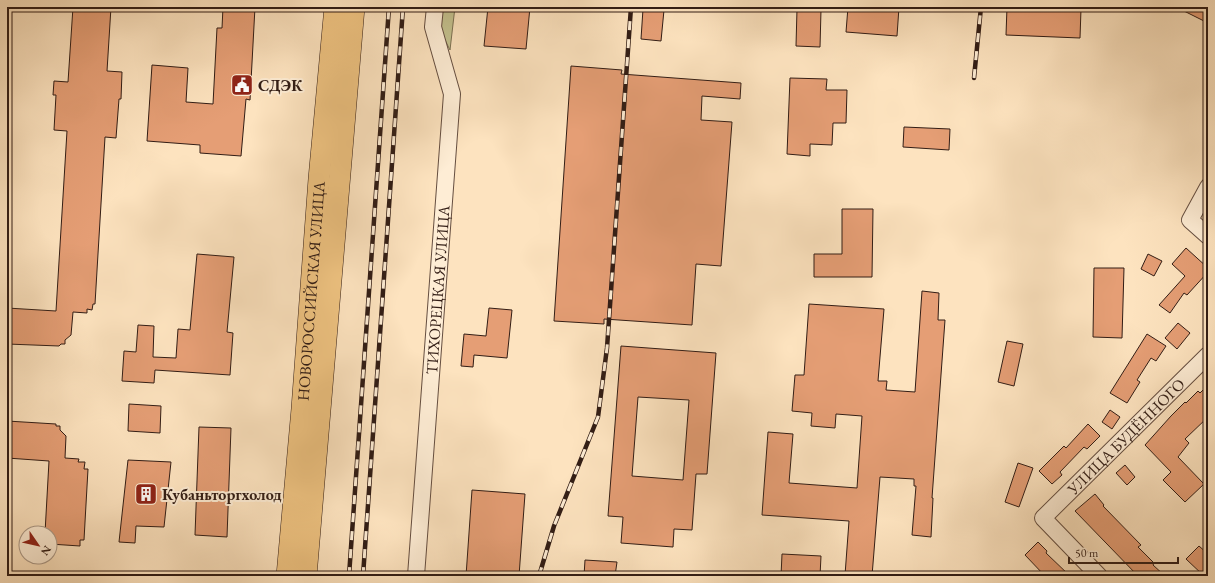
<svg xmlns="http://www.w3.org/2000/svg" width="1215" height="583" font-family="'EB Garamond',serif">
  <style>
    .green { fill: #c4c28f; stroke: #7b7052 }
    .building { fill: #e59e75; stroke: #321d15; fill-rule: evenodd }
    .lines { fill: none; stroke-linecap: round; stroke-linejoin: round }
    .minor-casing { stroke: #654e40; stroke-width: 18 }
    .major-casing { stroke: #321d15; stroke-width: 22 }
    .minor { stroke: #feedd5; stroke-width: 16 }
    .major { stroke: #eec280; stroke-width: 21 }
    .rail-casing { stroke: #321d15; stroke-width: 4.5 }
    .rail { stroke: #feedd5; stroke-width: 3; stroke-dasharray: 9; stroke-linecap: butt }
    .labels { text-anchor: middle; dominant-baseline: central; stroke-width: 4; stroke-linejoin: round; paint-order: stroke }
    .poi-label { font-size: 16px; font-weight: bold; fill: #321d15; stroke: #feedd5; text-anchor: start }
    .street-label { font-size: 16px; fill: #321d15; stroke: #feedd5 }
  </style>
  <rect width="100%" height="100%" fill="#fde3bf"/>
  <filter id="stains"><feTurbulence type="fractalNoise" baseFrequency=".005" numOctaves="4"/><feColorMatrix values="0 0 0 0 .2 0 0 0 0 .09 0 0 0 0 .02 0 0 0 .5 -.17"/></filter>
  <radialGradient id="worn" r=".72"><stop offset=".6" stop-color="#630" stop-opacity="0"/><stop offset="1" stop-color="#630" stop-opacity=".3"/></radialGradient>
  <path class="green" d="M442,7h13l-5,43 -9,-18z"/>
  <g class="building">
    <path d="M73,7h38l-4,64 15,1 -1,27h-2l-3,39 -11,-1 -10,167h-2l-1,6 -5,-1v4l-14,-1 -2,23 -6,5v4h-4l-2,2 -52,-2v-36l49,3 11,-180 -13,-1 2,-35h-3l1,-14 14,1z"/>
    <path d="M223,7h32l-5,93 -4,-1 -5,57 -41,-3v-8l-53,-4 5,-76 36,3 -2,34 27,2 4,-76h5z"/>
    <path d="M488,7h42l-4,42 -42,-3z"/>
    <path d="M848,7h51l-2,29 -51,-4z"/>
    <path d="M1007,7l74,2 -1,29 -74,-3z"/>
    <path d="M1176,7h32v16z"/>
    <path d="M643,9l21,1 -3,31 -20,-2z"/>
    <path d="M797,9l24,1 -1,37 -24,-1z"/>
    <path d="M571,66l51,4 -1,4 120,9 -1,16 -38,-3 -1,24 31,2 -11,144 -25,-2 -4,61 -88,-6v5l-50,-3z"/>
    <path d="M790,78l37,1 -1,11h21l-1,33h-13l-1,22 -22,-1v12l-23,-2z"/>
    <path d="M904,127l46,2 -1,21 -46,-3z"/>
    <path d="M842,209h31l-1,68h-58v-23h28z"/>
    <path d="M1186,248l22,20v4l-21,23 -3,-2 -14,20 -11,-8 26,-29 -13,-12z"/>
    <path d="M197,254l37,3 -7,75 6,1 -3,42 -75,-5 -1,13 -32,-2 2,-30 12,1 2,-27 16,1 -1,31 23,1 2,-29 12,1z"/>
    <path d="M1148,254l14,7 -8,15 -13,-7z"/>
    <path d="M1094,268h30l-2,70 -29,-1z"/>
    <path d="M922,291l17,2 -1,27h7l-13,178h1l-2,39 -19,-2 4,-49h-2v-7l-34,-2 -8,99 -27,-1 4,-54 -87,-6 6,-83 25,2 -4,49 68,5 5,-72 -26,-2 -1,14 -24,-2 1,-13 -20,-2 3,-36h9l5,-71 75,5 -6,72h9l-1,9 29,2z"/>
    <path d="M489,308l23,2 -5,48 -33,-3 -1,12 -12,-1 3,-32 22,2z"/>
    <path d="M1178,323l12,10 -13,16 -12,-11z"/>
    <path d="M1147,334l19,12 -10,15 -5,-3 -14,22 3,2 -13,21 -17,-10z"/>
    <path d="M1007,341l16,3 -9,42 -16,-4z"/>
    <path d="M621,346l95,7 -9,121h-11l-4,56 -18,-1 -1,18 -52,-4 2,-26 -15,-1zM638,397l51,3 -6,80 -51,-4z"/>
    <path d="M1208,385v32l-23,22 4,4 -11,14 26,27 -19,18 -22,-22 8,-8 -26,-27 26,-29 14,-14 1,1 12,-12 2,2z"/>
    <path d="M129,404l32,2 -1,27 -32,-2z"/>
    <path d="M1110,410l10,7 -8,12 -10,-7z"/>
    <path d="M7,421l49,3v2h4v4l6,6 -1,22 14,1 -1,3h7l-1,7h4l-4,71h-4v6l-30,-2v-11h-5l4,-72 -42,-3z"/>
    <path d="M1088,424l12,12 -13,13 -3,-2 -24,25 2,3 -10,9 -13,-13 25,-25 2,2z"/>
    <path d="M199,427l32,1 -4,109 -32,-2z"/>
    <path d="M128,460l43,2 -7,65 -28,-1 -1,17 -16,-1z"/>
    <path d="M1018,463l15,5 -14,39 -14,-5z"/>
    <path d="M1125,465l10,12 -8,8 -11,-12z"/>
    <path d="M472,490l53,4 -6,82h-53z"/>
    <path d="M1095,494l9,11 -1,1 38,39 -3,2 16,16 -1,2 12,11h-27l-63,-65z"/>
    <path d="M1038,542l9,9 -1,2 24,23h-25l-20,-21z"/>
    <path d="M1199,546l9,8v22h-4l-18,-17z"/>
    <path d="M782,554l39,2 -1,20h-39z"/>
    <path d="M585,560l32,2 -2,14h-31z"/>
  </g>
  <g class="lines">
    <g class="minor-casing">
      <g id="minor">
        <path d="M1208,187l-18,33 18,16"/>
        <path id="s1" d="M416,576l36,-482 -19,-67 2,-20"/>
        <path id="s2" d="M1099,576l-56,-58 165,-163"/>
      </g>
    </g>
    <g class="major-casing">
      <g id="major">
        <path id="s3" d="M287,576l15,-167 17,-230 16,-172"/>
        <path d="M306,576l48,-569"/>
      </g>
    </g>
    <use href="#minor" class="minor"/>
    <use href="#major" class="major"/>
    <g class="rail-casing">
      <g id="rail">
        <path d="M974,78l7,-71"/>
        <path d="M349,576l40,-569"/>
        <path d="M363,576l40,-569"/>
        <path d="M539,576l15,-50 44,-109 9,-69 24,-341"/>
      </g>
    </g>
    <use href="#rail" class="rail"/>
  </g>
  <defs>
    <g id="civic-square" transform="scale(1.15)"><rect x="-9" y="-9" width="18" height="18" rx="4" fill="#8f2418" stroke="#feedd5"/><path d="M-.6-6.5H3V-4.5H.6V-3L4-1V1h2V6H-6V1h2V-1L-.6-3ZM-1.2 2.5V6h2.4V2.5Z" fill="#fff"/></g>
    <g id="building-square" transform="scale(1.15)"><rect x="-9" y="-9" width="18" height="18" rx="4" fill="#8f2418" stroke="#feedd5"/><path d="M-4-6H4V6H1V3H-1V6H-4ZM-2.5-4.3h1.7v1.8h-1.7ZM.8-4.3h1.7v1.8H.8ZM-2.5-1h1.7V.8h-1.7ZM.8-1h1.7V.8H.8Z" fill="#fff"/></g>
  </defs>
  <g fill-rule="evenodd">
    <use href="#civic-square" x="242" y="85"/>
    <use href="#building-square" x="146" y="494"/>
  </g>
  <g class="labels">
    <g class="poi-label">
      <text x="258" y="85">СДЭК</text>
      <text x="162" y="494">Кубаньторгхолод</text>
    </g>
    <g class="street-label">
      <text stroke="none"><textPath href="#s1" startOffset="287">ТИХОРЕЦКАЯ УЛИЦА</textPath></text>
      <text stroke="none"><textPath href="#s3" startOffset="286">НОВОРОССИЙСКАЯ УЛИЦА</textPath></text>
      <text stroke="none"><textPath href="#s2" startOffset="197">УЛИЦА БУДЁННОГО</textPath></text>
    </g>
  </g>
  <rect width="1215" height="583" fill="none" stroke="#fde3bf" stroke-width="24"/>
  <rect x="8" y="8" width="1199" height="567" fill="none" stroke="#321d15" stroke-width="2"/>
  <rect x="12" y="12" width="1191" height="559" fill="none" stroke="#321d15"/>
  <g transform="translate(38 545) rotate(124)"><circle r="19" fill="#feedd5" stroke="#ac9a88"/>
  <path d="M0-3L7 15L0 10L-7 15Z" fill="#8f2418"/>
  <text y="-6" font-size="11" font-weight="bold" text-anchor="middle" fill="#321d15">N</text>
  </g>
  <path d="M1069 557v6h109v-6" fill="none" stroke="#321d15" stroke-width="2"/>
  <text x="1075" y="557" font-size="12" fill="#321d15" stroke="#feedd5" stroke-width="3" paint-order="stroke">50 m</text>
  <rect width="100%" height="100%" filter="url(#stains)"/>
  <rect width="100%" height="100%" fill="url(#worn)"/>
</svg>
